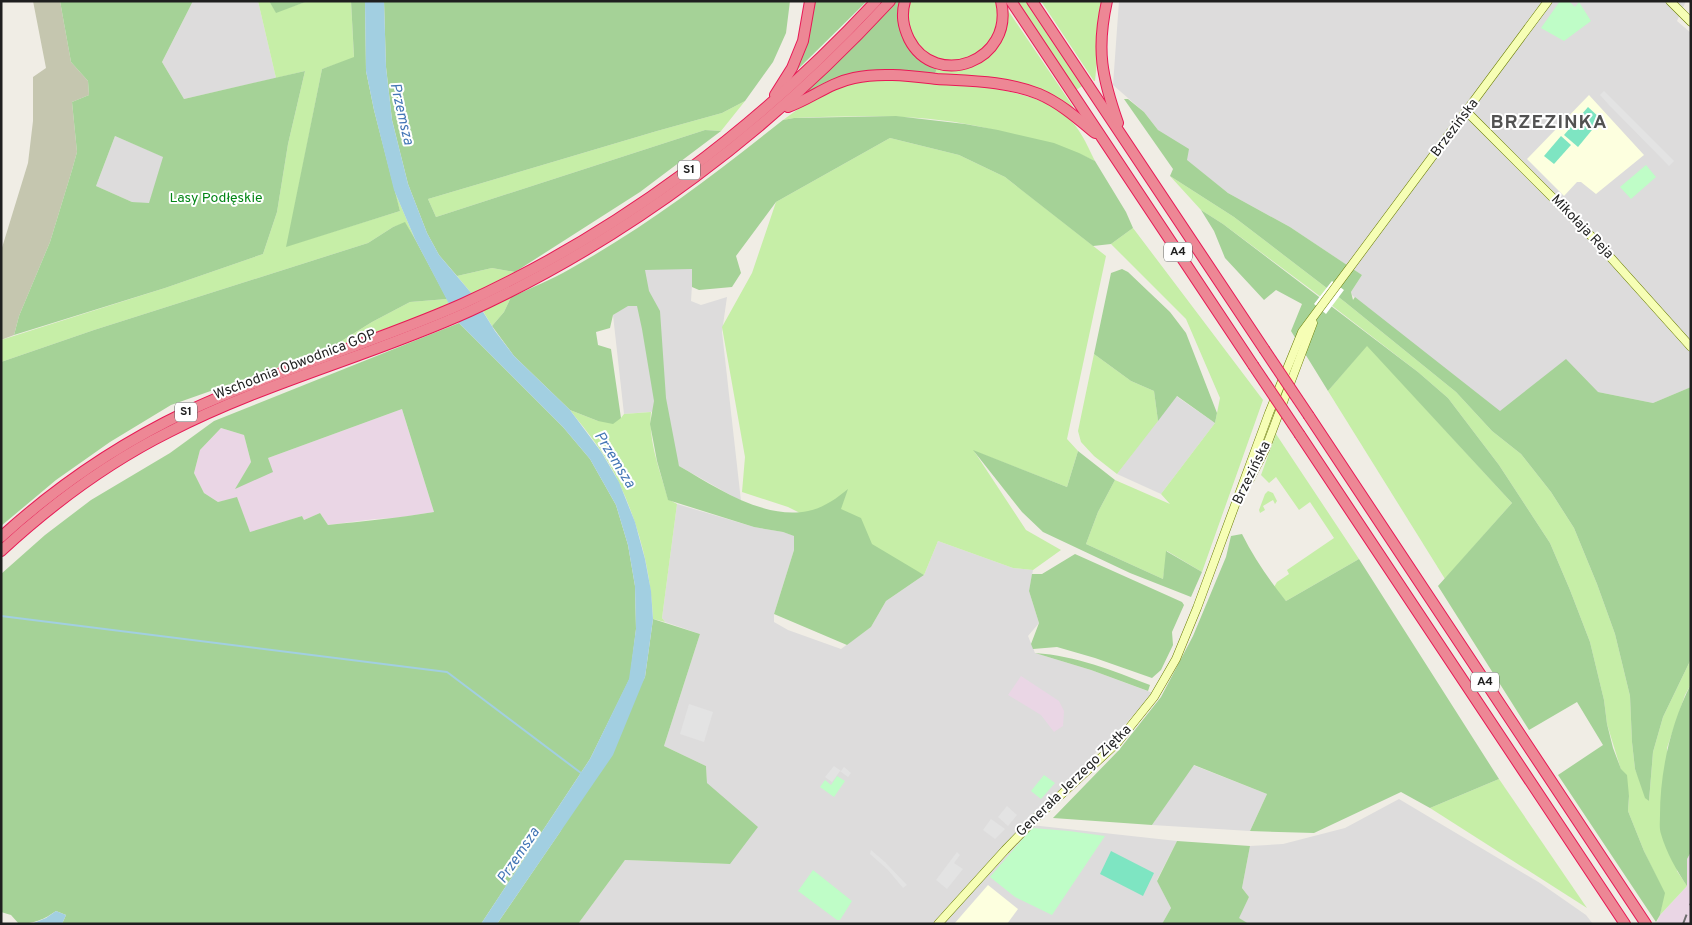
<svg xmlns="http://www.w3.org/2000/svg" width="1692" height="925" font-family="Overpass,sans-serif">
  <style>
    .residential { fill: #dddcdc }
    .industrial { fill: #ead6e5 }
    .education { fill: #fdffdf }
    .construction { fill: #c5c6af }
    .grass { fill: #c6eea7 }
    .forest { fill: #a5d297; fill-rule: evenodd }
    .park { fill: #bffdc7 }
    .pitch { fill: #7ee5c2 }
    .parking { fill: #e3e3e3 }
    .water { fill: #a2cfe1 }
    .pier { fill: #fff }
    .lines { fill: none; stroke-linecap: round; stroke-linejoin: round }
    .stream { stroke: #a2cfe1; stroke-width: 2 }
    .secondary-casing { stroke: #687c00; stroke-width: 9 }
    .highway-casing { stroke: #e71955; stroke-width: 12 }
    .secondary { stroke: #f6feb5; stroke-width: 8 }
    .highway { stroke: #ed8795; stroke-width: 10 }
    .rail { stroke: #6d6d6d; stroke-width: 2; stroke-dasharray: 10 10; stroke-linecap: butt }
    .highway-bridge-casing { stroke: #e71955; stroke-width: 12; stroke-linecap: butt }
    .highway-bridge { stroke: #ed8795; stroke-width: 10 }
    .labels { text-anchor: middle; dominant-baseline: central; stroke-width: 4; stroke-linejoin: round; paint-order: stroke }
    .shield { fill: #fff; stroke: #626262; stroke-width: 1 }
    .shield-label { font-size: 12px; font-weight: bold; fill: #1f1f1f }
    .street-label { font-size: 14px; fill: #1f1f1f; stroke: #fff }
    .park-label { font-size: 14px; fill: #048616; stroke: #fff }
    .water-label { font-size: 15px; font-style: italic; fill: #4577b6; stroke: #fff }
    .district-label { font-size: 19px; font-weight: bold; letter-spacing: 1px; fill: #525252; stroke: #fff }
  </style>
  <rect width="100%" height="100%" fill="#f0ede5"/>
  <g class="residential">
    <path d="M193,1h65l18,77 -92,21 -22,-37z"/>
    <path d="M1119,1h567l-9,20 14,12v354l-38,16 -55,-11 -100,25 -119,-96 -27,-26 -1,-3 11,-17 -72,-48 -62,-34 -42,-33 -28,-30 -14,-18 -31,-27z"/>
    <path d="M115,136l49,21 -15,47 -17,-2 -36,-16z"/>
    <path d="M645,269h48l-2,32 10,4 26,-8 -5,35 19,169 -62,-35 -17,-55 -38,3 -11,-99 15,-10z"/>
    <path d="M1176,396l39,27 -54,71 -44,-20z"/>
    <path d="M677,504l77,23 29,5 12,4 -1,14 -20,64v8l14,8 53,19 30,-22 15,-26 38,-26 14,-34 75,27 20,2 -4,21 10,32 -11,13 7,17 56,17 62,23 -41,46 -13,10 -68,76 146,16 -20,39 14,28 -9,16h-584l47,-64 105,4 -23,-81 -1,-17 -42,-20 36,-112 -35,-12 -3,-4z"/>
    <path d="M1193,765l74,29 -17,37 -98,-6z"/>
    <path d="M1399,799l141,84 46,32 7,9h-344l-11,-6 11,-21 -7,-9 8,-42 33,-2 62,-16z"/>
  </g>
  <g class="industrial">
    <path d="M402,409l32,103 -38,6 -21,1 -47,6 -8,-12 -16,7 -2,-4 -52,17 -13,-35 -19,4 -14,-9 -10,-20 6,-23 21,-22 23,7 7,27 -15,26 32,-30z"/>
    <path d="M1021,676l38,25 5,10 -1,15 -9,6 -13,-17 -33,-20z"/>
    <path d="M1691,852v72h-35l4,-9 27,-29v-27z"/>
  </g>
  <g class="education">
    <path d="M1589,95l55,60 -48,39 -15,-12h-4l-13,14 -37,-37z"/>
    <path d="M988,885l30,24 -11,15h-53z"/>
  </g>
  <path class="construction" d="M33,1h27l11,61 17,19 1,14 -17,7 5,50 -5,18 -22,72 -31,74 -5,19 -13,5v-89l27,-88 5,-42v-44l13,-9z"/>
  <g class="grass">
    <path d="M258,1h11l7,11 32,-11h43l3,57 -32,11 -35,177 113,-35 -6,-21 21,49 -10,-16 -12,4 -25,16 -274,87 -93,32v-22l164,-52 98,-34 14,-42 11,-68 17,-73 -29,7z"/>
    <path d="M907,1h91l2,29 -23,28 -35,4 -27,-17 -10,-33z"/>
    <path d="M1017,1h11l56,84 -8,5z"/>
    <path d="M1041,1h62l-8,80h-1z"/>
    <path d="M1007,9l67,99 -29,-15 -111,-17 4,-10 34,-1 34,-39z"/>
    <path d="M867,80c48,1 160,2 197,34 17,15 21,27 31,47 -20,-10 -41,-15 -62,-21 -22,-6 -44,-12 -67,-16 -57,-10 -115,-8 -172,-6l-11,2 36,-26 27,-10z"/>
    <path d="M745,101l-24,30 -16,-1 -269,87 -8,-18 229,-68 65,-18z"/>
    <path d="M890,138l69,17 46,22 101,79 -39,183 11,12 -11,36 -93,-36 52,79 35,20 -28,20 -20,-2 -75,-27 -14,34 -136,-68 -46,-15 3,-35 -23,-130 30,-54 24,-71z"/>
    <path d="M1170,176l64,41 111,85 111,90 36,39 29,23 30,38 23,36 23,56 18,50 15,62 2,46 3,27 14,32 4,-49 10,-35 28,-58v25l-6,11 -18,53 10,123 10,15 -27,29 4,-22 -20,-42 -16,-40 1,-15 -22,-72 -3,-24 -14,-58 -20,-52 -20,-47 -51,-78 -51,-67 -30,-26 -105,-81 -90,-67 -22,-14z"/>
    <path d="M1133,228l130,172 -61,172 -35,-21 -4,28 -77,-35 12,-32 17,-32 55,24 -9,-10 54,-71 5,-25 -34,-79 -75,-75z"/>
    <path d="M492,268l23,4 -43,22 -15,-18z"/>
    <path d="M511,297l-7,15 -12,14 -9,-15z"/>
    <path d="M447,299l2,5 -6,4 -116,42 45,-28 38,-20z"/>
    <path d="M1367,345l145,158 -67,76 -117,-188z"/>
    <path d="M1094,354l37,27 23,10 4,30 -41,53 -23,-18 -13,-14 -3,-11z"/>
    <path d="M570,410l28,11 23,-3 3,-4 27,-2c-3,29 9,59 17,87l9,5 -15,114 3,4 -12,-3c-2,-47 -14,-94 -34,-136 -12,-27 -31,-50 -49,-73z"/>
    <path d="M1276,434l83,125 -73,42 -12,-14 3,-5 12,-8 -2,-4 47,-32 -24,-36 -11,8 -23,-33 -7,6 -8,-8z"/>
    <path d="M1268,491l5,2 4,8 -2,3 -2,-4 -10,6 2,4 -5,3 -1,-3 6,-16z"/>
    <path d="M1499,779l88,129 -157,-100z"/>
  </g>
  <g class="forest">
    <path d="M60,1h133l-31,61 22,37 121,-28 -17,73 -11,68 -14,42 -98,34 -151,47 5,-19 31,-74 22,-72 5,-18 -5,-50 17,-7 -1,-14 -17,-19zM115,136l48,21 -14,46 -17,-1 -36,-16z"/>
    <path d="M269,1h39l-32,12z"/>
    <path d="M351,1h14l1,70 8,39 26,101 -114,36 36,-178 32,-12z"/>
    <path d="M384,1h406l-4,32 -13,29 -28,39 -23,12 -65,18 -229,68 8,18 269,-87 16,1 -81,61 -125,80 -23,-4 -35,8 -18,-21 -12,-22 -19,-49 -16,-64 -6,-53z"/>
    <path d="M812,1h55l-77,76z"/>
    <path d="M895,1h7l4,39 32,26 -4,10 -76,-2 -62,28z"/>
    <path d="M1124,99h4l16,13 14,18 31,19 -2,11 41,33 62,34 72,48 -11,17 2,8 2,-3 145,114 66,-52 32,33 55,11 38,-16v272l-28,58 -10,35 -4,49 -4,-3 -10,-29 -3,-27 -2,-46 -15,-62 -18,-50 -23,-56 -23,-36 -30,-38 -29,-23 -36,-39 -111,-90 -111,-85 -64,-41 3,-7z"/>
    <path d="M896,116l69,8 33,6 56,13 25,10 16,8 31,51 7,16 -22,16 -18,2 -88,-69 -46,-22 -69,-17 -114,64 -40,54 5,17 -9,14 -33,3 -7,-3v-18l-47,1 4,21 11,20 6,87 13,68c37,21 84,54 129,45 15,-3 28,-12 40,-22l-7,20 20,9 11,26 52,31 -38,26 -15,26 -24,18 -73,-31 20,-64v-14l-11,-4 -29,-5 -86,-27 -11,-39 -7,-37 4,-23 -12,-72 -5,-23h-9l-15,9 -3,13 -14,4 2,13 13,4 10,69 -8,6 -15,-3 -28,-11 -56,-54 -22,-30 12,-14 7,-15c20,-9 40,-17 59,-28 76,-42 145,-95 213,-149l11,-2z"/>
    <path d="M1201,210l22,14 195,148 30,26 51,67 51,78 20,47 20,52 14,58 3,24 6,24 8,21 6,6 2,21 -1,15 16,40 21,42 -5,22 -4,7 -98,-147 45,-30 -26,-43 -48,28 -91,-144 74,-83 -145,-157 -39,45 -37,-60 11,-27 -26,-14 -12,10 -39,-42 -11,-27z"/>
    <path d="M405,222l10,17 32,60 -37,3 -38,20 -45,28 -156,55 -61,37 -54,38 -55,46v-164l93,-32 274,-87 25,-16z"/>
    <path d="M1122,269l6,3 42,40 16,21 31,80 -2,10 -38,-27 -19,25 -4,-30 -23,-10 -37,-27 17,-81z"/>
    <path d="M459,323l104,104 27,32 26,46 12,40 7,41 1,43 -6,49 -40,81 -109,165h-419l4,-9 -10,-4c-11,8 -23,13 -37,13l-8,-9 -10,-3v-338l44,-39 46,-35 79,-47 44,-32zM402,409l32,103c-35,6 -70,9 -106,13l-8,-12 -16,7 -2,-4 -52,16 -13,-35 -19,5 -14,-9 -10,-20 6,-23 21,-22 23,7 7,27 -16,27 38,-17 -5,-14z"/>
    <path d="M973,450l94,37 11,-36 37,29 -17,32 -12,32 77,35 3,-28 36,21 -11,25 -61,-24 -87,-41 -21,-20z"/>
    <path d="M1242,534c12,24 27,46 44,67l73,-42 140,220 -69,29 -29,-16 -87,41 -64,-2 17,-37 -73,-29 -42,60 -99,-7 66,-68 42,-53 32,-61 33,-79 5,-21z"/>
    <path d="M1075,554l107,48 2,3 -12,27 1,13 -12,25 -9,8 -57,-20 -38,-11 -24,2 -2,-5 8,-21 -10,-32 3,-17h10z"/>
    <path d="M653,619l47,15 -36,112 42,20 1,17 51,44 -28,37 -105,-4 -47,64h-81l63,-92 85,-155z"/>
    <path d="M1035,653c42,3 76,17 115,32l-2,6 -57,-21z"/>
    <path d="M1691,684v168l-4,7v27c-10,-15 -21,-34 -26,-52 -2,-6 -1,-13 -1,-19 0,-44 11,-92 31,-131z"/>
    <path d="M1177,841l73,5 -8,42 7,9 -10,21 10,6h-87l9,-16 -14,-27z"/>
  </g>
  <g class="park">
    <path d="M1560,1h9l6,6 4,-5 12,19 -27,20 -23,-13z"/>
    <path d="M1646,165l10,12 -25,22 -11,-12z"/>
    <path d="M1044,775l11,8 -14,16 -10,-8z"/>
    <path d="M837,776l8,5 -11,16 -14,-10 5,-7 6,5z"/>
    <path d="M1032,828l37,3 36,5 -53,79 -37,-18 -25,-20z"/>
    <path d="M813,870l39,31 -12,19h-3l-39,-29z"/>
  </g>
  <g class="pitch">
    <path d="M1588,107l13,12 -23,28 -14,-12z"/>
    <path d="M1561,136l10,9 -17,19 -10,-8z"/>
    <path d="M1111,851l43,22 -11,23 -43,-22z"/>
  </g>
  <g class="parking">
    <path d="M1604,91l70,70 -5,5 -60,-61 -9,-10z"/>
    <path d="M689,704l24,8 -9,30 -24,-8z"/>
    <path d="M834,766l7,5 3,-4 7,6 -3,4 -8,-6 -8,11 -7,-5z"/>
    <path d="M1007,806l10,9 -9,11 -10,-9z"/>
    <path d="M991,819l14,10 -10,10 -12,-9z"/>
    <path d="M871,850l14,12 22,23 -4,3 -15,-18 -18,-16z"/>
    <path d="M957,852l3,3 -6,8 9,6 -16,20 -11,-9z"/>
  </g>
  <g class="water">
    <path d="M365,1h19l2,66 6,53 16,64 19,49 12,22 33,39 23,37 19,25 56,54 32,43 17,29 16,40 10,37 6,32 2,28 -8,58 -32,78 -116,169h-16l109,-165 39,-80 7,-50 -1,-43 -7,-41 -12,-40 -26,-46 -27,-32 -104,-104 -44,-84 -21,-49 -20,-80 -8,-39z"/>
    <path d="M56,911l10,4 -4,9h-31l15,-6z"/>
  </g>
  <path class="pier" d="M1332,281l12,9 -18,24 -12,-10z"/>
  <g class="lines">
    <path class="stream" d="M1,616l446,56 134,101"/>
    <g class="secondary-casing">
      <g id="secondary">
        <path d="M1670,1l21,21"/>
        <path d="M1467,112l127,127 97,108"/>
        <path d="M1249,481l16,-31 48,-127"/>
        <path d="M938,924l67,-74 33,-34 79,-73 37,-46 22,-38 21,-51 72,-195 33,-81 246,-331"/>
      </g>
    </g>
    <g class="highway-casing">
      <g id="highway">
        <path d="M905,1c-4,14 -2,25 4,38 26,51 106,23 92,-38"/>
        <path d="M1011,1l242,364"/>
        <path d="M1032,1l232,348"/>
        <path d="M1107,1c-11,49 -5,76 11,122"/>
        <path d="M775,95l17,-27 11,-27 7,-40"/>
        <path d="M788,107c23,-8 41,-24 66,-29 27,-6 56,-2 83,1 34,2 70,2 102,15 21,9 38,24 56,39"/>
        <path d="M1309,416l337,508"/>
        <path d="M1300,435l325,489"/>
        <path d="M1,537c55,-50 118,-93 185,-125 90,-42 186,-68 276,-108 157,-71 297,-177 414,-303"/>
        <path d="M1,551c51,-47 106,-88 168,-119 97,-50 202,-76 301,-121 159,-73 301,-181 420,-310"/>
      </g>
    </g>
    <use href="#secondary" class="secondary"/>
    <use href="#highway" class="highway"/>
    <path class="rail" d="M1683,924l8,-21"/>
    <g class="highway-bridge-casing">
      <g id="highway-bridge">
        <path d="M1264,349l45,67"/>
        <path d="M1253,365l47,70"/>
      </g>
    </g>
    <use href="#highway-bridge" class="highway-bridge"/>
  </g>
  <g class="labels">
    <g class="shield">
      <rect x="678" y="160.5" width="22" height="19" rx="4"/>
      <rect x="1164" y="242.5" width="28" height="19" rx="4"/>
      <rect x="175" y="402.5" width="22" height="19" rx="4"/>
      <rect x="1471" y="672.5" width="28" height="19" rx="4"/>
    </g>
    <g class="shield-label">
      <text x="689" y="170">S1</text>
      <text x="1178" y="252">A4</text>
      <text x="186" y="412">S1</text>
      <text x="1485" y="682">A4</text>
    </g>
    <g class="street-label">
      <text transform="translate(1455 128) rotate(-53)">Brzezińska</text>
      <text transform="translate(1582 227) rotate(46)">Mikołaja Reja</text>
      <text transform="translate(295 365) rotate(-21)">Wschodnia Obwodnica GOP</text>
      <text transform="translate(1252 473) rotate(-64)">Brzezińska</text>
      <text transform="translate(1074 781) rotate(-44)">Generała Jerzego Ziętka</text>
    </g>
    <g class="park-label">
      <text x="216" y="198">Lasy Podłęskie</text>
    </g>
    <g class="water-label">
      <text transform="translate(401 114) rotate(77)">Przemsza</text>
      <text transform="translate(614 460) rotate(58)">Przemsza</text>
      <text transform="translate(519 856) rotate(-56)">Przemsza</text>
    </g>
    <g class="district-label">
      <text x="1549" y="123">BRZEZINKA</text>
    </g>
  </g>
  <rect width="1692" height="925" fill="none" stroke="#1f1f1f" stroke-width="5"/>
</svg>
